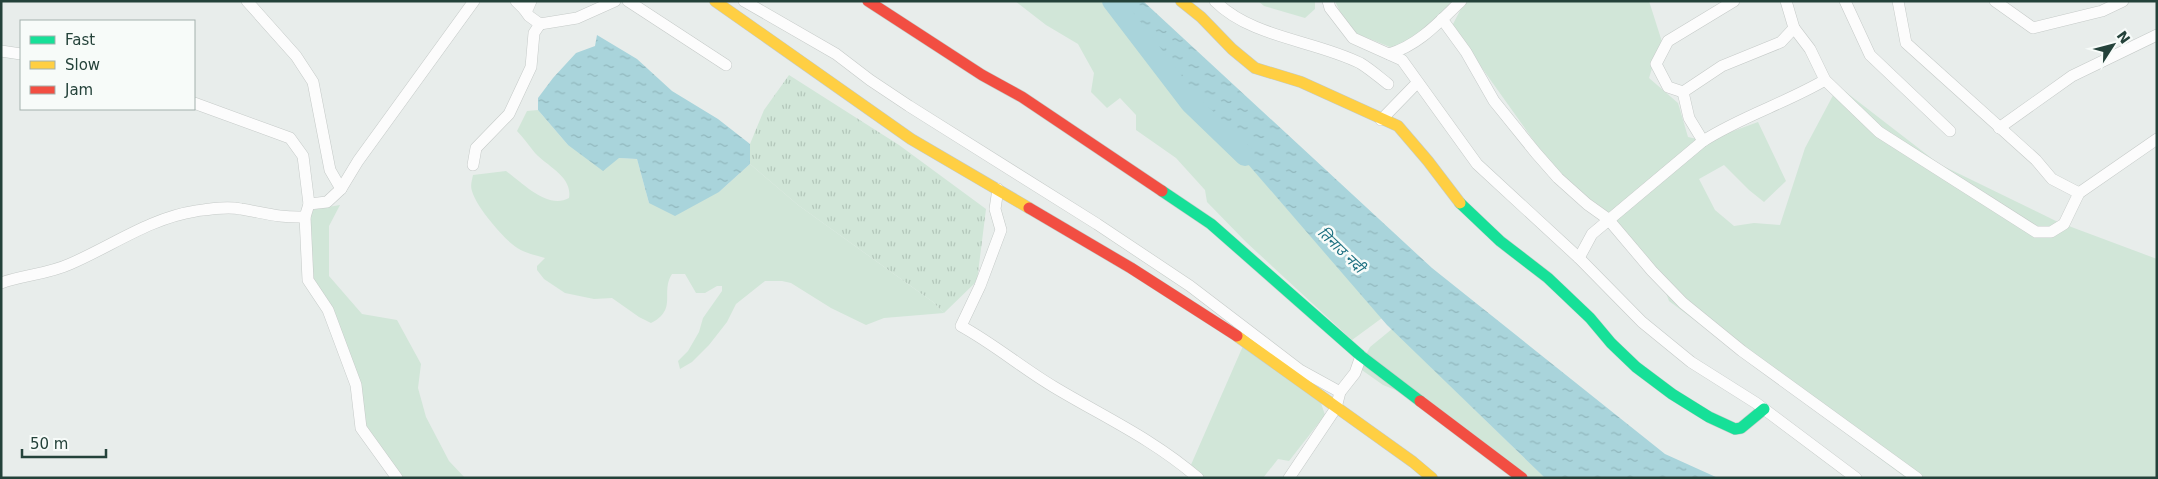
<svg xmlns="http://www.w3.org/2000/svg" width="2158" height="479" font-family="'DejaVu Sans','Noto Sans Devanagari',sans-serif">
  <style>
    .grass { fill: #d1e6d8 }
    .park { fill: url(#park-tufts) }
    .water { fill: url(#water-ripples) }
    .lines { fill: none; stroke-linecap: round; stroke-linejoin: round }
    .river { stroke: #a9d4db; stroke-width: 20 }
    .street-casing { stroke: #c5cac8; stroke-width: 12 }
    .fast-casing { stroke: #c3cbc8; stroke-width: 12 }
    .slow-casing { stroke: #c3cbc8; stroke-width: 12 }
    .jam-casing { stroke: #c3cbc8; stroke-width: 12 }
    .street { stroke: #fcfcfc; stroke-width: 11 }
    .fast { stroke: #16e098; stroke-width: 11 }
    .slow { stroke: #ffcf43; stroke-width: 11 }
    .jam { stroke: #f24e42; stroke-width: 11 }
    .labels { text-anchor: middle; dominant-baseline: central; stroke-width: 5; stroke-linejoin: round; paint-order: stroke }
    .water-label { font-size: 15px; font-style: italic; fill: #1c6f80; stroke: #f7fbf9 }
  </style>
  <defs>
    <pattern id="park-tufts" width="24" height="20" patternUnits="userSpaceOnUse" patternTransform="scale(1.25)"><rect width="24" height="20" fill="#d1e6d8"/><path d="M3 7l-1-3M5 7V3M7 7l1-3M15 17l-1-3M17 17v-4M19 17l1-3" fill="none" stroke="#b3c6ba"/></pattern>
    <pattern id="water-ripples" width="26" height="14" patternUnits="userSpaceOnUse" patternTransform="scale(1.25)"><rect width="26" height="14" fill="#a9d4db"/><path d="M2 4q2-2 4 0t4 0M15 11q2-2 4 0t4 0" fill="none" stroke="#91b7bd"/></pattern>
  </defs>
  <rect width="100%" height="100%" fill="#e8edeb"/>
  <g class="grass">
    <path d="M1015,1h92l275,317 -30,22 -106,-98 -39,-40 -2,-12 -29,-32 -40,-28v-15l-16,-17 -13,10 -16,-16 3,-19 -16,-29 -32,-19z"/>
    <path d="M1258,1h57v8l-10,9 -41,-12z"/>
    <path d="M1335,1h120l-16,26 -44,22 -40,-16 -13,-17z"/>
    <path d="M1465,1h184l14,44 -9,17 -5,16 29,25 10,34 18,4 52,-19 28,59 -22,21 -15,-12 -25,-25 -25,14 16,31 19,16 20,-3 26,2 25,-77 33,-62 101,78 119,58 99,37v219h-251l-237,-177 -6,-16 -43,-51 -59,-55 -109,-153z"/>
    <path d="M538,110l30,35 51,13 18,1 12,44 70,-11 31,-28 48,41 135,97 11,11 -60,5 -18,7 -35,-17 -40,-25 -9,-2h-17l-29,23 -9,18 -18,23 -17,17 -12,7 -2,-8 10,-10 11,-19 4,-14 19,-27v-5h-5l-12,7h-9l-11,-19h-13c-12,19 6,35 -21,49l-12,-6 -27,-19 -18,1 -29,-6 -21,-14 -7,-9v-4l8,-8c-11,-3 -24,-6 -33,-14 -12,-10 -36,-38 -40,-53 -2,-5 0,-11 1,-16l33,-4c17,12 42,39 63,27 4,-21 -22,-32 -34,-45 -6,-7 -11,-15 -18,-22l10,-20z"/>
    <path d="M340,205l-11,21v50l33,38 35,6 24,44 -3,24 8,29 23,44 16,17h-65l-28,-41 -9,-19 -5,-44 -46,-94 -5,-58 4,-12z"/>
    <path d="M1392,329l153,149h-31l-78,-72 -53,-21 -24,-17 11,-21z"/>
    <path d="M1243,346l78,57 4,12 -36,46 -11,-2 -15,19h-57l-16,-11z"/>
  </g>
  <path class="park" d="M789,75l110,70 87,64 -9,72 -33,32 -11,-11 -135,-97 -48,-41v-20l14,-34z"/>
  <g class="water">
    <path d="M1107,1h36l289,267 233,186 53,24h-173l-158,-153z"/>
    <path d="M597,35l40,24 35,32 46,28 32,25v20l-31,28 -44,24 -26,-13 -12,-44 -18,-1 -16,13 -35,-26 -30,-35v-12l15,-20 23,-25 19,-7z"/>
  </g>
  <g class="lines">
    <path class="river" d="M1112,1l78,102 55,53"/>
    <g class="street-casing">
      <g id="street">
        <path d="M247,1l49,55 17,26 17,88 11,19"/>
        <path d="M516,1l8,8 4,-1 3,-7"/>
        <path d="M628,1l98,64"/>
        <path d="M744,1l92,53 34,26 39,26 188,118 93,62 110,84 40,22"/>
        <path d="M1215,1c37,37 99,39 145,62 10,6 19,14 28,21"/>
        <path d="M1328,1l2,7 23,30 49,22 75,104 102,94 63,64 49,40 65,41 100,75"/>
        <path d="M1734,1l-66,40 -12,23 12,23 15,5 39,-26 59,-24 13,-14 -8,-27"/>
        <path d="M1845,1l25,54 80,76"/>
        <path d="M1898,1l8,42 130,117 16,19 27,14"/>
        <path d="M1995,1l38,27 69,-17 21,-10"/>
        <path d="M524,9l5,7 11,8 37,-6 38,-17"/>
        <path d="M1442,19l24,33 28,49 42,52 22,25 29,26 21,15 44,52 31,32 59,48 175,127"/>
        <path d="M1794,28l16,21 15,31 54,52 157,100h15l13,-8 15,-31 78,-54"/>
        <path d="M1,51l20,3"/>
        <path d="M1389,54c30,-9 50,-32 72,-53"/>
        <path d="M1683,92l6,26 14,23c39,-25 83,-38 122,-61"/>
        <path d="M194,103l96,35 13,18 6,48 -4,13 3,63 20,30 28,75 5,43 36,50"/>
        <path d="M1381,120l36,-37"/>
        <path d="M1999,128l73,-52 85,-41"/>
        <path d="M473,165l3,-17 33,-34 22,-47 3,-34 6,-9"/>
        <path d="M998,189l-3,20 6,21 -21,56 -19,40c33,18 61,42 93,61 50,30 99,52 144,91"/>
        <path d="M309,204l18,-2 14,-13 17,-28 116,-160"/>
        <path d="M1579,258l13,-24 111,-93"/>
        <path d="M1,283c23,-8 47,-9 69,-19 42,-18 80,-46 126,-53 14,-2 31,-5 45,-2 24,4 38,9 64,8"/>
        <path d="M1289,478l47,-70 4,-16 15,-19 6,-17"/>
      </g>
    </g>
    <g class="fast-casing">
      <g id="fast">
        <path d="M1162,191l49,33 150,132 59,45"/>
        <path d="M1460,203l40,38 48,37 42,40 21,25 25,24 36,27 37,23 26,12 6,-1 23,-19"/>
      </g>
    </g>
    <g class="slow-casing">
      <g id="slow">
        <path d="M715,1l196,138 118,69"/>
        <path d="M1181,1l20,16 31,32 23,19 46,14 97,44 30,35 32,42"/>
        <path d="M1237,336l176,126 19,16"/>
      </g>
    </g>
    <g class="jam-casing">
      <g id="jam">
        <path d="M868,1l114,74 40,22 140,94"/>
        <path d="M1029,208l102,60 106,68"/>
        <path d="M1420,401l102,77"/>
      </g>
    </g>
    <use href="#street" class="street"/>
    <use href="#fast" class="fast"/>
    <use href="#slow" class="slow"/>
    <use href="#jam" class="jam"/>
  </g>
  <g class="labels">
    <g class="water-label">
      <text transform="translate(1341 250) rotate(44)">तिनाउ नदी</text>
    </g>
  </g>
  <rect width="2158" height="479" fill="none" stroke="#24423a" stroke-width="5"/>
  <rect x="20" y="20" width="175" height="90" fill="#f7fbf9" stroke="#a3b1ad"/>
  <rect x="30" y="36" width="25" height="8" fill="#16e098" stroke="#a3b1ad"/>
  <text x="65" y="45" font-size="15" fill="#24423a">Fast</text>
  <rect x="30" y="61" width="25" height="8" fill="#ffcf43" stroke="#a3b1ad"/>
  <text x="65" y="70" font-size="15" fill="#24423a">Slow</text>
  <rect x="30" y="86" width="25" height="8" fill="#f24e42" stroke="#a3b1ad"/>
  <text x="65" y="95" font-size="15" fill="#24423a">Jam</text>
  <g transform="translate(2113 45) rotate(54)" stroke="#f7fbf9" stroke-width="4" paint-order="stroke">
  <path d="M0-4L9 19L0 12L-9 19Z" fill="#24423a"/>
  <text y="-8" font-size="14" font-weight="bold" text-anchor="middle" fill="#24423a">N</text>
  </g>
  <path d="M22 449v8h84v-8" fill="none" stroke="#24423a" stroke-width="2.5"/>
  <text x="30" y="449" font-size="15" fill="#24423a" stroke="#f7fbf9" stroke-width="4" paint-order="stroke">50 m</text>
</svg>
